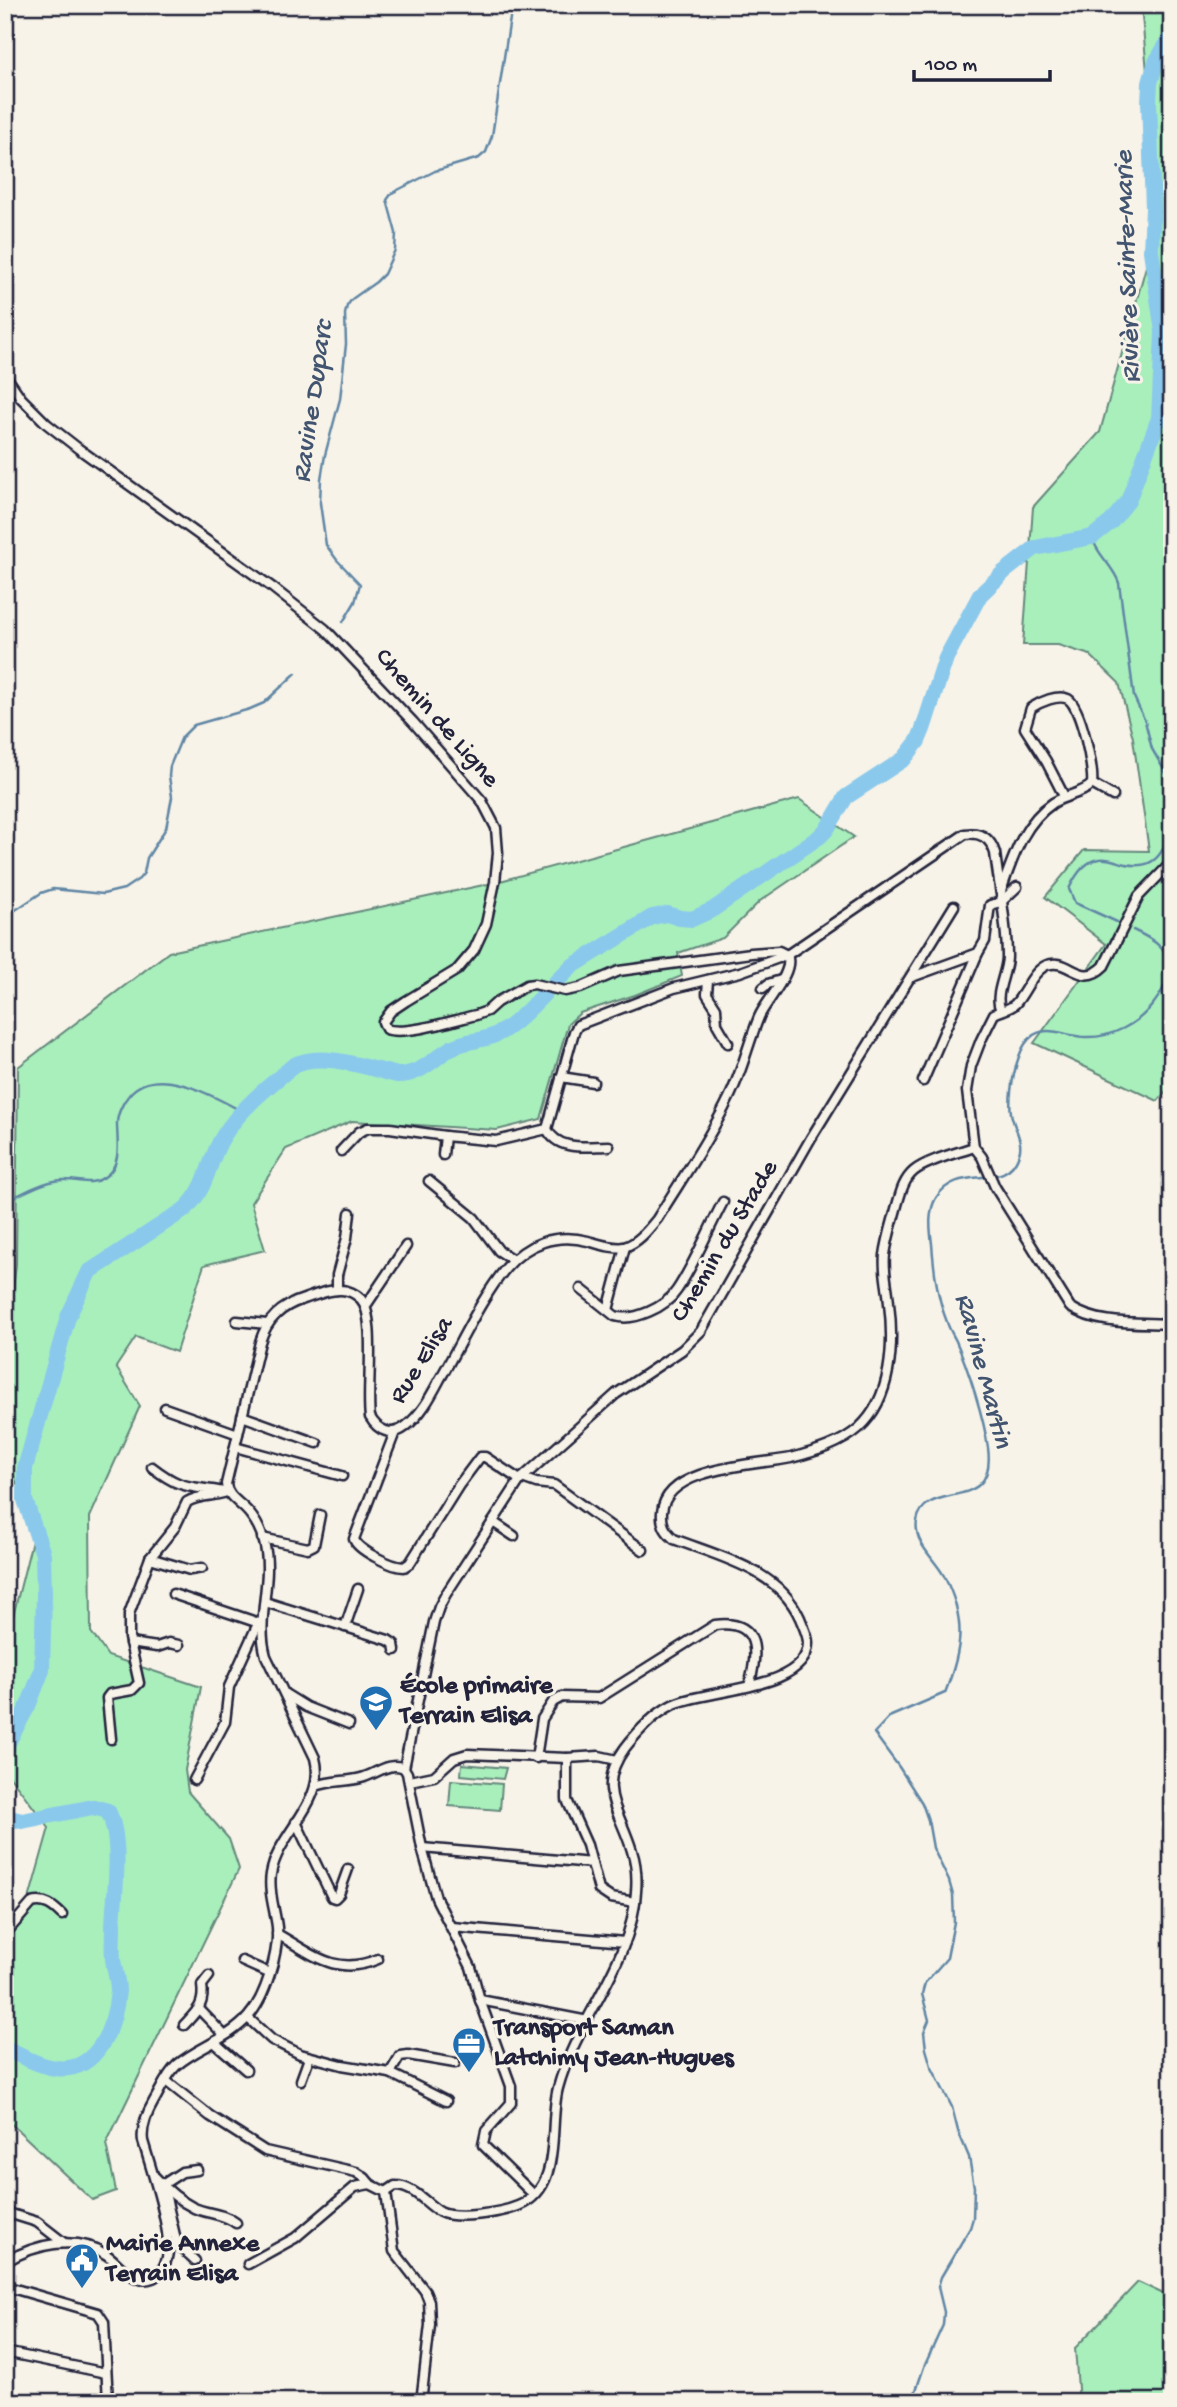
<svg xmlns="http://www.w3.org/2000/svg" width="1177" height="2407" font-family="'Gochi Hand',sans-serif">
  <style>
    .green { fill: #a8efbc; stroke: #65887c; stroke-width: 2 }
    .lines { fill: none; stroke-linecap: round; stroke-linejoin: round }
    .stream { stroke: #6186a5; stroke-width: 2.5 }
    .river { stroke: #8bc9ec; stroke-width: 16 }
    .minor-casing { stroke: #22223b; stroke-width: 13 }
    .minor { stroke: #f7f3e8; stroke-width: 8 }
    .labels { text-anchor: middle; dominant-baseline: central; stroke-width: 6; stroke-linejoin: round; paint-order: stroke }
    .street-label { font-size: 26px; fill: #22223b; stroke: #f7f3e8 }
    .poi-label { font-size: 26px; font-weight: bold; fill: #22223b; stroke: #f7f3e8; text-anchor: start }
    .water-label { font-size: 28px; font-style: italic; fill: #425470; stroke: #f7f3e8 }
  </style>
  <rect width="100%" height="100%" fill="#f7f3e8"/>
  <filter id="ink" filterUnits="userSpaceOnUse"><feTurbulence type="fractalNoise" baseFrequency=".0143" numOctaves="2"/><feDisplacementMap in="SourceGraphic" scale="14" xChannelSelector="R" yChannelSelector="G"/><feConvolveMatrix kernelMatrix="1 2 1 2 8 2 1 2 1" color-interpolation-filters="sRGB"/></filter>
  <g filter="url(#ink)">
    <g class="green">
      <path d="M1141,5h31v1079l-14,17 -124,-58 72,-99 -61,-47 39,-47 65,1 -16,-113 -14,-55 -29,-28 -32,-10h-35l10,-138 67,-75 60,-216z"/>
      <path d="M799,799l55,38 -94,64 -37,37 -45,15 4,23 -47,19 -55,18 -12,11 -27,95 -44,11 -145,-9 -66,28 -35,54 14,47 -61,15 -28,87 -40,-15 -20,30 24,39 -50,111 1,115 17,24 93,31 -16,83 3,22 41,47 10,30 -133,275 10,47 -24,9 -87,-82v-203l19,2 25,-89 -44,-58v-122l31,-123 -31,-67v-101l11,-93 2,-197 151,-115 324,-69z"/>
      <path d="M462,1764l44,4 -3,11 -42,-4z"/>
      <path d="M451,1780l51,4 -2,26 -51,-4z"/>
      <path d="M1138,2282l34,16v104h-93l-4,-54z"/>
    </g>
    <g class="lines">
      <g class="stream">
        <path d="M1092,537c4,17 21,28 27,46l15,114 11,24 7,28 18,31 2,24"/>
        <path d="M343,622l12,-20 5,-18 -23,-24 -11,-15 -6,-42 1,-24 4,-24 15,-56 6,-55 -1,-30 2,-8 5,-7 24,-17 8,-8 11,-24 1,-17 -9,-33 5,-7 43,-22 44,-13 7,-6 6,-16 20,-131"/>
        <path d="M5,917l36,-24 12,-4 50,5 21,-5 15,-10 5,-6 3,-15 19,-30 6,-31 -3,-21 1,-10 12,-29 12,-12 56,-16 14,-6 32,-30"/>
        <path d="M1117,922l-42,-19 -6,-14c6,-13 15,-28 30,-30 9,-2 18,3 27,5 38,8 42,-25 46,-54"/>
        <path d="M5,1201c18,-7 41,-22 61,-21 15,0 27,7 41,-5 15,-12 10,-35 10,-51 0,-10 6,-22 12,-29 27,-33 86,2 114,17"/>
        <path d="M912,2402l12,-35 19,-42 1,-13 -6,-25 3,-10 29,-49 3,-10 1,-31 -5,-30 -11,-26 -6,-24 -21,-41 -5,-17 -2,-17 5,-12 -7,-26 3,-11 22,-25 7,-36 -1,-27 -4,-14 -16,-33 -5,-28 -6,-17 -23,-36 -25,-34 15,-16 56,-24c17,-43 22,-73 -1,-117 -9,-17 -31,-33 -27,-55 8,-43 80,-5 71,-73 -4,-30 -20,-80 -32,-107 -3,-6 -7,-12 -9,-19 -10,-25 -13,-52 -15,-78 -2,-15 -4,-33 4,-46 23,-37 70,-4 83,-44 5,-14 -6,-27 -8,-41 -3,-18 5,-62 19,-75 15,-15 38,-1 55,-1 27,1 53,-13 69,-34 8,-10 16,-25 15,-38 -2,-19 -21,-28 -36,-35"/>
      </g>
      <g class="river">
        <path d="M553,985l18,-18 81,-50 15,-3 13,4 12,1 20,-9 107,-73 8,-8 19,-32 58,-38 14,-18 5,-12 23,-71 34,-63 24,-23 31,-24 57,-11 19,-15 17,-21 31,-83 4,-86 -12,-81 2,-43 -4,-106 1,-19 6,-21 16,-27"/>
        <path d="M5,1748l23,-42 14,-36 2,-75 -1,-41 -18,-54v-32l43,-151 21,-45 95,-62c25,-22 23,-49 40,-75 17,-27 45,-49 69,-69 27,-16 74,2 104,9 25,0 36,-17 56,-28 12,-6 25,-6 37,-10 21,-7 39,-28 55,-44"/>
        <path d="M5,1814l5,4 12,3 71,-14 15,4c15,29 6,83 5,116 0,10 -1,22 0,32 1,10 5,21 5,32 -3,34 -20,83 -63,77 -18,-3 -34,-12 -50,-20"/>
      </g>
      <g class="minor-casing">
        <g id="minor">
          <path d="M5,375l16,23 26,26 32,25 194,139 52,41 88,93 69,79 14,27 2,25 -3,29 -9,42 -12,26 -17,20 -51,31 -15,10 -8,11 3,7c18,7 69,-9 90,-14l11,-4 10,-9 30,-17 7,-1 31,7 15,-3 39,-17 132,-18 28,-2 8,4"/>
          <path d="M1092,784l21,12"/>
          <path d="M1172,862l-33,34 -35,70c-23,23 -35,-9 -57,-1 -15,6 -22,29 -32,39 -6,6 -14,6 -21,10l-13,26 -10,26 -4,25 7,56 8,10 13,30 75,120c28,19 69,15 102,17"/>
          <path d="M1001,891c12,-33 22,-68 52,-88 12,-8 30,-9 39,-19 2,-15 -11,-77 -24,-85 -10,-5 -28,3 -37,9l-6,20 21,33 18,35"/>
          <path d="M912,977l66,-24 7,-12 5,-36 11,-3 16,-15"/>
          <path d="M708,980l-1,14 9,14 1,16 11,19"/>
          <path d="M763,988l5,-4 13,-4"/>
          <path d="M561,1077l32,5"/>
          <path d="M923,1081l55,-128"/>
          <path d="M445,1136l51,5 51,-12"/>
          <path d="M609,1146c-21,0 -51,6 -62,-17l27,-97 4,-7 96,-37 66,-16 47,-17 178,-121c15,-2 25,3 30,19 4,34 12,69 12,104 0,16 -14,39 -6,53"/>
          <path d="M341,1151l18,-19 9,-4h22l55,8 -2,19"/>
          <path d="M429,1181l45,37 25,33 14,9"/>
          <path d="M581,1289l34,27c19,6 51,-9 62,-26 18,-27 31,-60 46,-88"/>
          <path d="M337,1290v-15l10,-37 3,-25"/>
          <path d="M365,1307l41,-61"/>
          <path d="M608,1310l17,-63"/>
          <path d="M237,1321l30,3"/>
          <path d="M165,1408l73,26"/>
          <path d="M242,1416l75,27"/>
          <path d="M395,1432l-41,107c3,11 38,28 50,28l6,-4 49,-78 21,-28h5l35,23"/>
          <path d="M235,1447l107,29"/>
          <path d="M152,1467c31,24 37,18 72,25"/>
          <path d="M522,1478l14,5 18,2 89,65"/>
          <path d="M493,1522l21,14"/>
          <path d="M262,1538l46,10 6,-3 6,-30"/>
          <path d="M150,1558l40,12 12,-2"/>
          <path d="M173,1594l89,30 -6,4 -27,59 -4,35 -31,58"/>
          <path d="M265,1602l123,38 6,4 1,6"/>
          <path d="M345,1627l13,-38"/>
          <path d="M130,1643l27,4 12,-4 10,2"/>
          <path d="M285,1694l21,13 43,17"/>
          <path d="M111,1739l-4,-41 3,-4 22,-4 7,-7 -10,-45v-24l21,-56 25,-31 12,-25c13,-8 26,-5 40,-10"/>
          <path d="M536,1758l6,-39 11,-17 9,-5 37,1 116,-73c46,-6 43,29 34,61"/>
          <path d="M567,1758v42l20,45 12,45 12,8 24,4"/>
          <path d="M404,1768l30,-146 5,-15 7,-13 74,-114 96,-86 66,-44 19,-19 110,-193 143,-232"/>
          <path d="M410,1781l24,-5 20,-18 13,-4 100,4 32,-2 18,4"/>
          <path d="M316,1786c15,-6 30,-4 45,-8 15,-4 29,-17 43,-10l3,5 15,75 14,50 35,69 9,33 31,86v17l-25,28 -3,14 51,50"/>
          <path d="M296,1822l36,75 3,1 4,-4 9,-25"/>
          <path d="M422,1848l170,15"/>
          <path d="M452,1927l173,15"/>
          <path d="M5,1934l27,-31c13,-4 22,4 30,12"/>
          <path d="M277,1934c36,20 58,43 101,25"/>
          <path d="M242,1961l27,12"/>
          <path d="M480,2000l108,21"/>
          <path d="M199,2009l25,26"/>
          <path d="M248,2018l24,22 28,14 42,11 48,8 56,28"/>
          <path d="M184,2025c13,-14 21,-20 18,-40l7,-9"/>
          <path d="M214,2042l32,28"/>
          <path d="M390,2073l10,-17 8,-1 47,8"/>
          <path d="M301,2080l8,-22"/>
          <path d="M166,2081l44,35 55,35 91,21 9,6 5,6"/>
          <path d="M155,2177c11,12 23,23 39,31 14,6 29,5 42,15"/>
          <path d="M162,2185l20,-13 15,-2"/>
          <path d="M164,2189l13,55 18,17"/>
          <path d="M5,2212l32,10 27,21"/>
          <path d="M5,2262c30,-18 71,-28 102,-7 10,7 18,19 30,23 23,8 33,-18 31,-37 -3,-32 -16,-69 -25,-100 -2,-14 4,-28 11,-40 7,-12 13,-27 23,-36 21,-18 52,-26 71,-48 17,-19 31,-64 29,-90 -2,-17 -9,-36 -6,-53 7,-42 56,-71 44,-116l-49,-102c-11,-38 8,-76 -2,-114 -3,-11 -8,-21 -15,-29 -8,-10 -22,-16 -23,-29l34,-142c7,-23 21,-36 44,-43 12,-4 25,-10 37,-9 7,0 15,4 20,9 16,19 5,91 9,118 8,14 22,20 35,10 16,-12 26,-31 35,-48 21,-36 40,-79 66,-111 21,-25 50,-35 82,-27 11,3 25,8 36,6 14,-4 24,-17 33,-28 24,-39 52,-79 72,-121 13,-26 19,-54 30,-81 7,-16 36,-46 28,-62"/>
          <path d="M248,2264l47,-26 60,-51 15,-3 16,8"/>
          <path d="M5,2286l93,27 6,9 4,80"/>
          <path d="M5,2352l101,21"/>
          <path d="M421,2402l9,-77 -1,-24 -4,-10 -31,-40 -8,-59 9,-6c19,0 30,17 45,26 16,8 61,1 78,-6 46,-18 30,-81 40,-118 18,-68 74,-124 78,-196 1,-12 0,-29 -4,-41 -12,-41 -37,-62 -7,-103 13,-17 28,-33 47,-43 30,-16 136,-14 136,-62 0,-8 -5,-17 -8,-25 -22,-49 -80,-61 -126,-79 -9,-8 -13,-15 -12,-27 4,-46 95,-47 129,-54 23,-6 50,-14 68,-30 33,-30 35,-83 30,-125 -1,-16 -6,-32 -4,-48 2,-15 7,-31 11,-46 4,-14 7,-29 18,-38 14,-11 43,-18 60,-24"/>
        </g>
      </g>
      <use href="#minor" class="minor"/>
    </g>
  </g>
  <defs>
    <g id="school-pin" transform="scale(1.75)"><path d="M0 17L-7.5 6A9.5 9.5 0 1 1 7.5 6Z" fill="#1f6fb2" stroke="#f7f3e8"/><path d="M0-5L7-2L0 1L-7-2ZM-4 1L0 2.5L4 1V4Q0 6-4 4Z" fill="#fff"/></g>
    <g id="office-pin" transform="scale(1.75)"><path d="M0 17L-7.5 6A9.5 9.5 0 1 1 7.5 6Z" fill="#1f6fb2" stroke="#f7f3e8"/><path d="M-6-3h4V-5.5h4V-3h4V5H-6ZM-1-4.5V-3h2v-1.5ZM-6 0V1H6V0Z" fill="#fff"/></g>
    <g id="civic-pin" transform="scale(1.75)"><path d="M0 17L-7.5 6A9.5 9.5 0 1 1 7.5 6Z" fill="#1f6fb2" stroke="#f7f3e8"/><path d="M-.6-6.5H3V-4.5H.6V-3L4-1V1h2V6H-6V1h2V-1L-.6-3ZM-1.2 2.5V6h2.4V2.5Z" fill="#fff"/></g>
  </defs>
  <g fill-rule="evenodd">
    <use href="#school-pin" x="376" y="1702"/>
    <use href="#office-pin" x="469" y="2044"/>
    <use href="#civic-pin" x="82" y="2260"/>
  </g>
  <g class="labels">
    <g class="street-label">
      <text transform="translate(436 719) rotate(49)">Chemin de Ligne</text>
      <text transform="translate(726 1242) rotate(-59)">Chemin du Stade</text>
      <text transform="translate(423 1361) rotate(-58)">Rue Elisa</text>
    </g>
    <g class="poi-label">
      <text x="400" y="1687">École primaire<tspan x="400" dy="30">Terrain Elisa</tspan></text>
      <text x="494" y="2029">Transport Saman<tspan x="494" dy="30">Latchimy Jean-Hugues</tspan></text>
      <text x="106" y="2245">Mairie Annexe<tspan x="106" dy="30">Terrain Elisa</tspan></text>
    </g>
    <g class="water-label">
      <text transform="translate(1129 267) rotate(-92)">Rivière Sainte-Marie</text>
      <text transform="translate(314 402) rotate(-82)">Ravine Duparc</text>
      <text transform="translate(982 1371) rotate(75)">Ravine Martin</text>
    </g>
  </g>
  <rect width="1177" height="2407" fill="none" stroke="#f7f3e8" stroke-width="28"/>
  <rect x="14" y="14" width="1149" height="2379" fill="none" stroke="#22223b" stroke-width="2.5" filter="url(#ink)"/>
  <path d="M914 70v10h136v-10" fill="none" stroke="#22223b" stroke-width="3.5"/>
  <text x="925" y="70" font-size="21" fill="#22223b" stroke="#f7f3e8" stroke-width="5" paint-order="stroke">100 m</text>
</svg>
